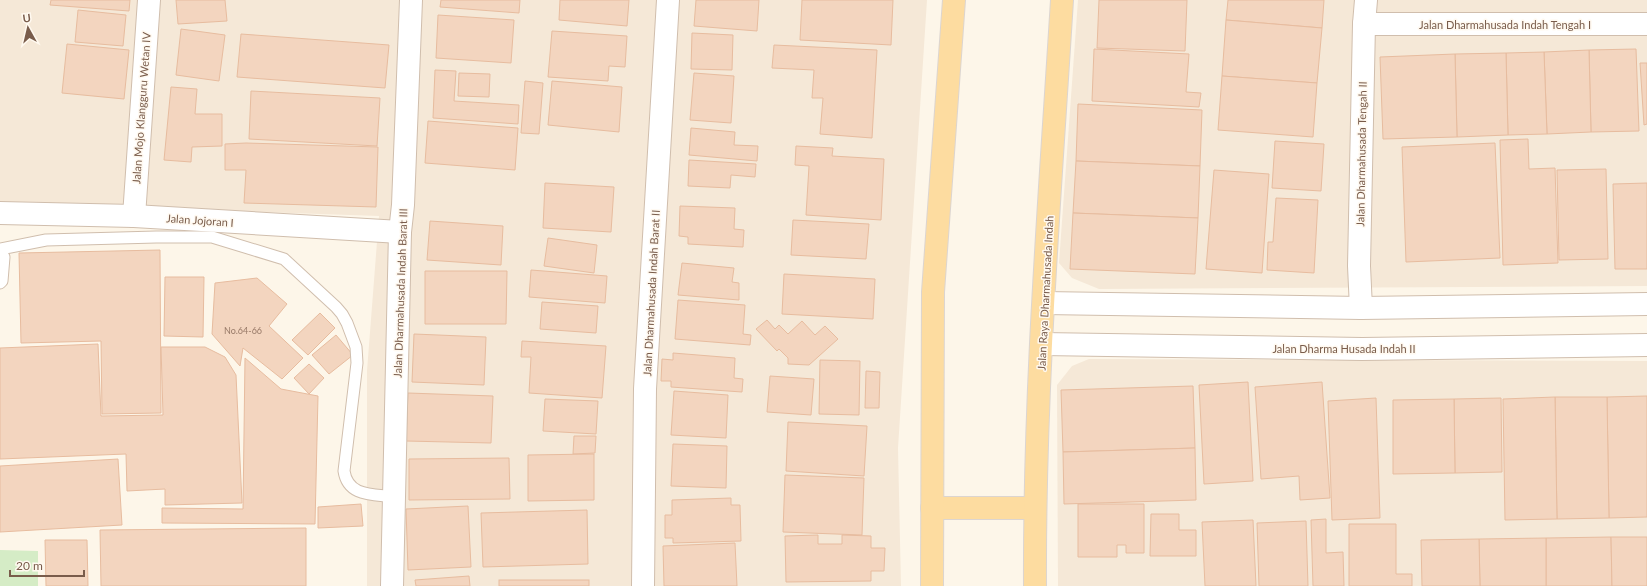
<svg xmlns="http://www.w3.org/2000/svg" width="1647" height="586" font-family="Lato,sans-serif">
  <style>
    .residential { fill: #f5e8d7 }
    .green { fill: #d5ecc6 }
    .building { fill: #f3d5bf; stroke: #e7bc9f }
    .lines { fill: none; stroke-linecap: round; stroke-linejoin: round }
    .service-casing { stroke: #d0bead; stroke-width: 13 }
    .minor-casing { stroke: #d0bead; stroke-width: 24 }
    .primary-casing { stroke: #dcd5d0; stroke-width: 24 }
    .service { stroke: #fff; stroke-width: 11 }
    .minor { stroke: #fff; stroke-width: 22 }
    .primary { stroke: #fddca0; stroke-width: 22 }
    .labels { text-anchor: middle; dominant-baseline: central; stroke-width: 3; stroke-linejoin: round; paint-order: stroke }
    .number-label { font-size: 9px; fill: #987a68 }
    .street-label { font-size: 11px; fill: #795c4b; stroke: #fff9f0 }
  </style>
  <rect width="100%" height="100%" fill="#fdf6e9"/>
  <g class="residential">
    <path d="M0,0h927l-29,448 3,138h-534v-215l12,-155 -379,-13z"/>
    <path d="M1078,0h569v286l-548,3 -27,-11 -13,-15z"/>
    <path d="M1089,359l558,2v225h-589l-1,-201 15,-19z"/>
  </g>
  <path class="green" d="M0,550l38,1v35h-38z"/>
  <g class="building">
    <path d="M51,0h79l-1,11 -79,-6z"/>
    <path d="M176,0h49l2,21 -49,3z"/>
    <path d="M441,0h79l-1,13 -79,-6z"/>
    <path d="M560,0h69l-2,26 -68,-6z"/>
    <path d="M696,0h63l-2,31 -63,-5z"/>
    <path d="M802,0h91l-2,45 -91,-5z"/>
    <path d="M1099,0h88l-2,51 -88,-3z"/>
    <path d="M1228,0h96l-2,28 -96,-8z"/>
    <path d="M78,10l48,5 -3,31 -48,-4z"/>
    <path d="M438,15l76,5 -3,43 -75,-5z"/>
    <path d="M1226,20l96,8 -5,55 -95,-7z"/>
    <path d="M181,29l44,6 -6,46 -43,-6z"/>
    <path d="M552,31l75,5 -2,31 -16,-1 -1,15 -60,-4z"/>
    <path d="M692,33l41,2 -1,35 -41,-1z"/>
    <path d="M241,34l148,11 -4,43 -148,-11z"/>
    <path d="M67,44l62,6 -5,49 -62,-6z"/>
    <path d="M774,45l103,5 -5,88 -52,-4 3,-36h-11l2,-28 -42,-2z"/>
    <path d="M1094,49l95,5 -3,38 15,1 -2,14 -107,-6z"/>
    <path d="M1636,49l3,82 -48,1 -2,-82z"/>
    <path d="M1589,50l2,82 -44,2 -3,-82z"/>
    <path d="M1544,52l3,82 -39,1 -2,-82z"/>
    <path d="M1506,53l2,82 -51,2 -2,-83z"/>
    <path d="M1455,54l2,83 -74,2 -3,-82z"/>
    <path d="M1640,63h7v61l-3,1z"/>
    <path d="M435,70l21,1 -2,30 65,4 -1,19 -85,-6z"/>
    <path d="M459,73l31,1 -1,23 -31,-1z"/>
    <path d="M694,73l40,3 -3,47 -41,-3z"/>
    <path d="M1222,76l95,7 -4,54 -95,-7z"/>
    <path d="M525,81l18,2 -4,51 -18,-1z"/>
    <path d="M552,81l70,6 -3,45 -71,-7z"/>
    <path d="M171,87l26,2 -2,25h27v32l-30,1 -1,15 -27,-2z"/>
    <path d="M251,91l129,7 -3,48 -128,-7z"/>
    <path d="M1078,104l124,6 -2,56 -124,-5z"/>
    <path d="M428,121l90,7 -3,42 -90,-7z"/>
    <path d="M691,128l44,4 -1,13 24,1 -1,15 -68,-6z"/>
    <path d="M1528,139l1,30 26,-1 3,95 -55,2 -3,-125z"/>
    <path d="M1275,141l49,3 -3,47 -49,-3z"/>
    <path d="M246,143l132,4 -2,60 -132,-4 2,-33h-21v-26z"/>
    <path d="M1495,143l5,115 -94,4 -4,-115z"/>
    <path d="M796,146l37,2 -1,8 52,3 -3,61 -75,-5 3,-49 -14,-1z"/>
    <path d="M689,160l67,4 -1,13 -24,-2 -1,13 -42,-2z"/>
    <path d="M1076,161l124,5 -2,52 -125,-5z"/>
    <path d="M1606,169l2,90 -49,1 -2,-90z"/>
    <path d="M1214,170l55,4 -7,99 -56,-4z"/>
    <path d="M545,183l69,4 -3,45 -68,-4z"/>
    <path d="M1647,183v86h-32l-2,-85z"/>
    <path d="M1276,198l42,2 -4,73 -47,-3 1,-28h5z"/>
    <path d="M680,206l55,2 -1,21 10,1 -1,17 -55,-3v-7l-9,-1z"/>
    <path d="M1073,213l125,5 -3,56 -125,-5z"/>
    <path d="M793,220l76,4 -3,35 -75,-4z"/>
    <path d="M430,221l73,5 -2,39 -74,-5z"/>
    <path d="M548,238l49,7 -3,28 -50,-7z"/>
    <path d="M160,250l1,163 -59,1 -1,-73 -80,2 -2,-90z"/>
    <path d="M682,263l52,5 -2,14 7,1v17l-61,-5z"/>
    <path d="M531,270l76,6 -2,27 -76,-6z"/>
    <path d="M425,271h82l-1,53h-81z"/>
    <path d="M784,274l91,5 -2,40 -91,-5z"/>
    <path d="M165,277h39l-1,60 -39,-1z"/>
    <path d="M257,278l30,26 -18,22 34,32 -21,21 -39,-31 -3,18 -28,-32 3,-51z"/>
    <path d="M678,300l67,5 -2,29 8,1 -1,10 -75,-6z"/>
    <path d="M542,302l56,4 -2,27 -56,-4z"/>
    <path d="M320,313l15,15 -27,27 -16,-15z"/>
    <path d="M767,320l8,9 4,-4 9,9 14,-13 13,14 10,-9 13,13 -29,26 -21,-1v-6l-9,-9 -2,2 -21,-22z"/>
    <path d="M414,334l72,3 -2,48 -72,-3z"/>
    <path d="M336,335l17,20 -24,19 -17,-19z"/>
    <path d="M522,341l84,5 -4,52 -73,-5 2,-36h-10z"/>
    <path d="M98,344l3,72 62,-1 -2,-68h44l20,10 11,18 6,128 -77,2v-16l-38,2 -1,-37 -126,5v-111z"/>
    <path d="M673,353l62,5 -1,20 9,1 -1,13 -71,-5v-6h-10l1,-22 11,1z"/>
    <path d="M245,358l36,31 37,7 -3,128 -153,-1v-15l81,1z"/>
    <path d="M820,360l40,1 -1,54 -40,-1z"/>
    <path d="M309,364l15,14 -15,16 -15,-16z"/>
    <path d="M866,371l14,1 -1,36h-14z"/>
    <path d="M770,376l44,3 -3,36 -44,-3z"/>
    <path d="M1248,382l5,99 -49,3 -5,-99z"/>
    <path d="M1322,382l8,116 -30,2 -1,-24 -38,3 -6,-92z"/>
    <path d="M1193,386l2,62 -132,4 -2,-62z"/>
    <path d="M674,391l54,4 -2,43 -55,-3z"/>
    <path d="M408,393l85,3 -2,47 -85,-2z"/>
    <path d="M1647,396v121l-38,1 -2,-121z"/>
    <path d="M1555,397h52l2,121 -52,1z"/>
    <path d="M1555,397l2,122 -52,1 -2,-121z"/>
    <path d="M1376,398l4,120 -48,2 -4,-119z"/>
    <path d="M1501,398l1,74 -47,1 -1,-74z"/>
    <path d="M545,399l53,2 -2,33 -53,-3z"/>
    <path d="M1454,399l1,74 -62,1v-74z"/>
    <path d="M788,422l79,4 -3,50 -78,-5z"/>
    <path d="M574,436h22l-1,17 -22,1z"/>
    <path d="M673,444l54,2 -1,42 -55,-2z"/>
    <path d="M1195,448l1,52 -132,4 -1,-52z"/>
    <path d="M594,454v46l-66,1v-46z"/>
    <path d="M509,458l1,41 -101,1v-41z"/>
    <path d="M118,459l4,66 -122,7v-66z"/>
    <path d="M785,475l79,3 -2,57 -79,-3z"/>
    <path d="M731,498v7h9l1,36 -68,2v-5h-8v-23h7v-15z"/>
    <path d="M361,504l2,22 -45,2v-21z"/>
    <path d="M1078,504h66v49h-18v-8h-9v12h-39z"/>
    <path d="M468,506l3,61 -63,3 -2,-61z"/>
    <path d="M587,510l1,54 -105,3 -2,-54z"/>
    <path d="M1151,514h28v16h17v26h-46z"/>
    <path d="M1326,519v34l17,-1 1,34h-31l-2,-66z"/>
    <path d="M1253,520l3,66h-51l-3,-64z"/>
    <path d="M1306,521l2,65h-49l-2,-63z"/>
    <path d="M1349,524h47v50h16v12h-63z"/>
    <path d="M306,528v58h-205l-1,-56z"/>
    <path d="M818,535v9h24v-9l29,1v12h14l-1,23h-13v10l-85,1 -1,-46z"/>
    <path d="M1611,537l1,49h-66v-48z"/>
    <path d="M1611,537h36v49h-35z"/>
    <path d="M1546,538v48h-66l-1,-47z"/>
    <path d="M1479,539l1,47h-58l-1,-46z"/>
    <path d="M45,540h42l1,46h-42z"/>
    <path d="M735,543l2,43h-73l-1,-40z"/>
    <path d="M469,576l1,10h-54l-1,-6z"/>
    <rect x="499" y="580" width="90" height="6"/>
  </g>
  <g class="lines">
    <g class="service-casing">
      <g id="service">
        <path d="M0,249l46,-9 110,-3h56l72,22 52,48 6,7 5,9 9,24 1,16 -13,108c4,26 29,23 50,26"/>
        <path d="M0,252l4,5 -2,24 -2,2"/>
      </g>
    </g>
    <g class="minor-casing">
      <g id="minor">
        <path d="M1364,24h283"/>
        <path d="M0,213l134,3 266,16"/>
        <path d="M134,216l15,-216"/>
        <path d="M1044,303l317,5 286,-4"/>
        <path d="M1361,308l-2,-42 5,-242 2,-24"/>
        <path d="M1042,344l320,5 285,-4"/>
        <path d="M392,586l8,-354 3,-27 8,-205"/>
        <path d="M643,586l2,-197 23,-389"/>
      </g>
    </g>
    <g class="primary-casing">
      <g id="primary">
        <path d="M932,508h103"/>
        <path d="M932,586l1,-294 21,-292"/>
        <path d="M1035,586c-1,-195 15,-391 27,-586"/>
      </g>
    </g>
    <use href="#service" class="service"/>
    <use href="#minor" class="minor"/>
    <use href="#primary" class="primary"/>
  </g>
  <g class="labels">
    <g class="number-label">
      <text x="243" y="330">No.64-66</text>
    </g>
    <g class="street-label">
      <text x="1505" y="24">Jalan Dharmahusada Indah Tengah I</text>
      <text transform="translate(141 108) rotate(-86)">Jalan Mojo Klangguru Wetan IV</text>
      <text transform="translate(1361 154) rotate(-89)">Jalan Dharmahusada Tengah II</text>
      <text transform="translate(200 220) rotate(4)">Jalan Jojoran I</text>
      <text transform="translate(400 293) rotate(-88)">Jalan Dharmahusada Indah Barat III</text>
      <text transform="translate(651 293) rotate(-87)">Jalan Dharmahusada Indah Barat II</text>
      <text transform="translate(1045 293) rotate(-87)">Jalan Raya Dharmahusada Indah</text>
      <text x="1344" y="348">Jalan Dharma Husada Indah II</text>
    </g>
  </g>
  <g transform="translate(28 28) rotate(352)" stroke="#fff9f0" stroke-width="3" paint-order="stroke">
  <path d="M0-3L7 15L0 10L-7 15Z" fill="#795c4b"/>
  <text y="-6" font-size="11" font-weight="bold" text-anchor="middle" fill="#795c4b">U</text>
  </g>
  <path d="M10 570v6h74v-6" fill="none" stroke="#795c4b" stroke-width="2"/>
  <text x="16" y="570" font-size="12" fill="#795c4b" stroke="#fff9f0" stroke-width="3" paint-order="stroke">20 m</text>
</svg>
